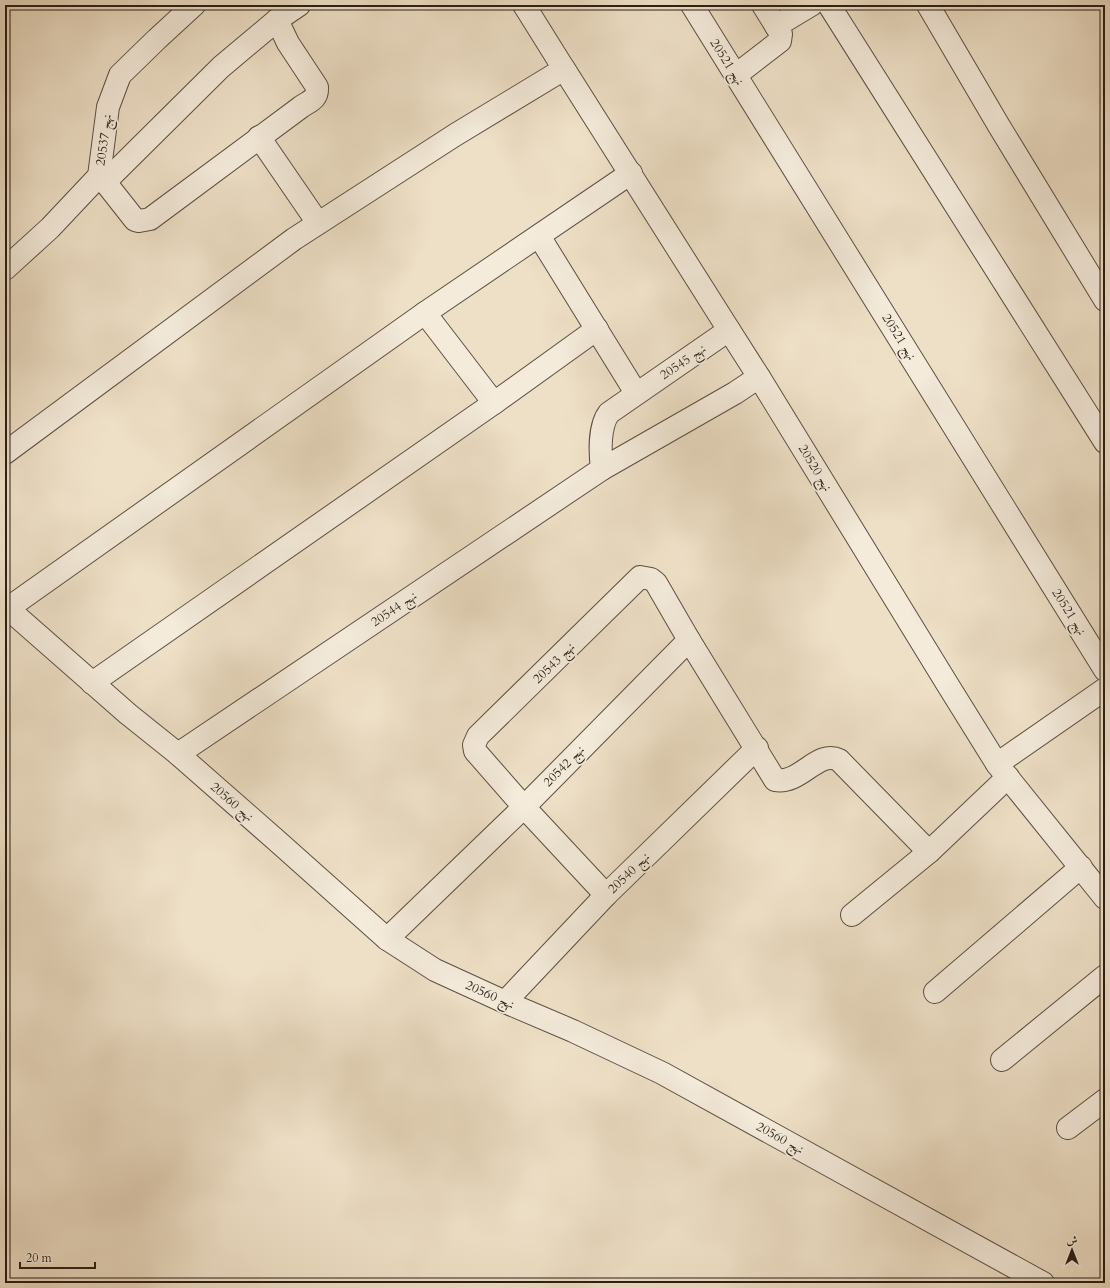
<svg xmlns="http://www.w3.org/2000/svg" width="1110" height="1288" font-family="Cardo,Amiri,serif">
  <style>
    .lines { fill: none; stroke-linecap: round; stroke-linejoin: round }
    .minor-casing { stroke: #5b4f42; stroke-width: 24 }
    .minor { stroke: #f4ebdb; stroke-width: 22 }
    .labels { text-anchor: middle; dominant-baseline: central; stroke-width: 3.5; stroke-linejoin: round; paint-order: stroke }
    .street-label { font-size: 13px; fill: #2a1f16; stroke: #f4ebdb }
  </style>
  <rect width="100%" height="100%" fill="#eee0c7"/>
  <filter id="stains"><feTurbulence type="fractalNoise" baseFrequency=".005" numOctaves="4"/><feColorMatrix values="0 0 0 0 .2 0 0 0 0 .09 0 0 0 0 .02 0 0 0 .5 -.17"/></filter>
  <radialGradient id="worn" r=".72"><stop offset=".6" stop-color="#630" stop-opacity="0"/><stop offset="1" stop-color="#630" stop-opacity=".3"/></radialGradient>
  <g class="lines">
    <g class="minor-casing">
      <g id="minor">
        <path d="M692,5l413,665"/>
        <path d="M829,5l276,437"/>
        <path d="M928,5l71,121 106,174"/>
        <path d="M776,26l35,-21"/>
        <path d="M564,69l165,261 30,47 187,305 51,82 108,134"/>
        <path d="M736,75l44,-34 1,-7 -18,-29"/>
        <path d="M259,137l59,86"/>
        <path d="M99,176l6,6 30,38 4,1 11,-2 151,-112c9,-6 17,-8 16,-20l-29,-44 -11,-23"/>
        <path d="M105,182l116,-115 56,-47 22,-15"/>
        <path d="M539,236l97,157"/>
        <path d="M5,269l45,-41 49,-52 9,-69 12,-32 37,-36 37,-34"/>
        <path d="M494,403l103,-74"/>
        <path d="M5,453l289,-214 161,-104 109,-66 -40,-64"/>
        <path d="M602,469l133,-76 24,-16"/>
        <path d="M5,606l123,108 50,40 98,86 111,99 48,31 70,32 68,29 89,42 381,210"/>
        <path d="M7,609l418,-296 206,-140"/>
        <path d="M92,683l402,-280 -69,-90"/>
        <path d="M178,754l424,-285c-2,-16 -3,-43 7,-56l120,-83"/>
        <path d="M997,764l108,-75"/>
        <path d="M606,895l-82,-88 165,-167"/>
        <path d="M852,915l77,-63 79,-75"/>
        <path d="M387,939l137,-132 -49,-56 -1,-6 4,-9 162,-159 11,2 5,4 33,57 86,140c25,5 43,-31 64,-20l90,92"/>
        <path d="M935,992l146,-125"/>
        <path d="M505,1002l101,-107 151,-147"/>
        <path d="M1002,1060l103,-84"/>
        <path d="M1068,1128l37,-28"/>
      </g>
    </g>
    <use href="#minor" class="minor"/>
  </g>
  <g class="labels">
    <g class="street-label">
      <text transform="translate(727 62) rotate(58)">نهج 20521</text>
      <text transform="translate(104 140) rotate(-82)">نهج 20537</text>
      <text transform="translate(899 337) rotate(58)">نهج 20521</text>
      <text transform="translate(683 362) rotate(-34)">نهج 20545</text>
      <text transform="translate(815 468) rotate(59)">نهج 20520</text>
      <text transform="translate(394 609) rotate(-34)">نهج 20544</text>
      <text transform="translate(1069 612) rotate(58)">نهج 20521</text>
      <text transform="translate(554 663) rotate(-44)">نهج 20543</text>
      <text transform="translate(564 766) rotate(-45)">نهج 20542</text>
      <text transform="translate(232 802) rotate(41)">نهج 20560</text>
      <text transform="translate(629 873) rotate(-44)">نهج 20540</text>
      <text transform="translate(490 995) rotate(24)">نهج 20560</text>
      <text transform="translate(780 1138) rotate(29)">نهج 20560</text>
    </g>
  </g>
  <rect width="1110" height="1288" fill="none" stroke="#eee0c7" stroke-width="20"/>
  <rect x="6" y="6" width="1098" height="1276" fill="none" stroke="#2a1f16" stroke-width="2"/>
  <rect x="10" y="10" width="1090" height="1268" fill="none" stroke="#2a1f16"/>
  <g transform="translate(1072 1250)" stroke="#f4ebdb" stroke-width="3" paint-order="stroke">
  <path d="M0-3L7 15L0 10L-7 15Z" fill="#2a1f16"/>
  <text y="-6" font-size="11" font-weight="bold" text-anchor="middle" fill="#2a1f16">ش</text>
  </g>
  <path d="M20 1262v6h75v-6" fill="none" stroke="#2a1f16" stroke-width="2"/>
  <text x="26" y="1262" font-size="12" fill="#2a1f16" stroke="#f4ebdb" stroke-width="3" paint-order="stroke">20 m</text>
  <rect width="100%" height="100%" filter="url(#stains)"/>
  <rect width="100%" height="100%" fill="url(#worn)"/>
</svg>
